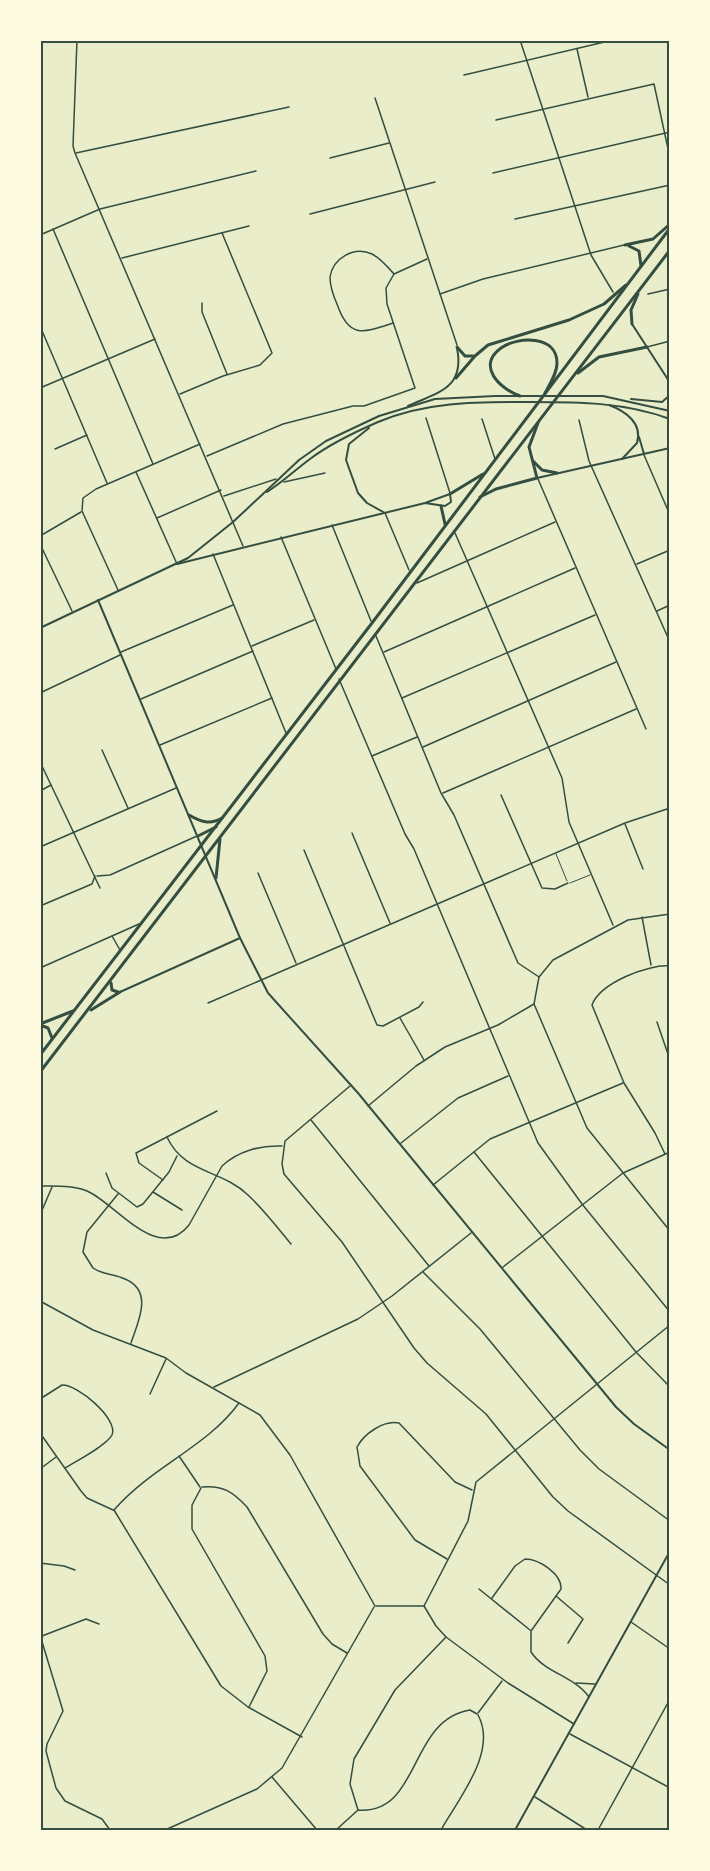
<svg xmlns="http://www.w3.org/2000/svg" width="710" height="1871" font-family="'PT Sans',sans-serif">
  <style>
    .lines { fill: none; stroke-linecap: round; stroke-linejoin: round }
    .service { stroke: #344e41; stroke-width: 1 }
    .minor { stroke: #344e41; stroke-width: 1.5 }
    .tertiary { stroke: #344e41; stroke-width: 2 }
    .secondary { stroke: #344e41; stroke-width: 2 }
    .trunk { stroke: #344e41; stroke-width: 3 }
    .neatline { fill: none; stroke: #344e41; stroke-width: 2 }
  </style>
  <rect width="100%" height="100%" fill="#e9edc9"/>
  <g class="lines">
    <g class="service">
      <path d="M556,854l11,27"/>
      <path d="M570,883l20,-8"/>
    </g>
    <g class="minor">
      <path d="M77,40l-4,106 2,7 168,393"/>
      <path d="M520,40l71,215 22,37"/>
      <path d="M577,49l11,48"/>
      <path d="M464,75l149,-35"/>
      <path d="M375,98l82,247"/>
      <path d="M496,120l158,-36 16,74"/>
      <path d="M76,153l213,-46"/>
      <path d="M330,158l59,-15"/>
      <path d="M493,173l177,-41"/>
      <path d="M310,214l125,-32"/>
      <path d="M515,219l155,-34"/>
      <path d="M53,229l100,235"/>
      <path d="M40,235l60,-26 156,-38"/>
      <path d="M122,258l127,-32"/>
      <path d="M440,294l43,-15 141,-34"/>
      <path d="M648,294l22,-5"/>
      <path d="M202,303v9l25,62"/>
      <path d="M393,323c-30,10 -44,16 -56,-19 -4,-9 -7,-18 -7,-27 3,-19 24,-31 42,-23 8,4 16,13 22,20"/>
      <path d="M40,326l67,157"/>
      <path d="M647,347l23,-6"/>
      <path d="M40,388l115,-49"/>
      <path d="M180,394l43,-18 37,-11 12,-12 -50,-120"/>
      <path d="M426,418l24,75"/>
      <path d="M482,419l13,40"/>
      <path d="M579,420l10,41 81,181"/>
      <path d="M55,449l32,-14"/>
      <path d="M644,455l26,60"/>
      <path d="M207,456l76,-32 70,-18h11l51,-18 -28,-84 -1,-16 8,-14 33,-15"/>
      <path d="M136,472l41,92"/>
      <path d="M538,479l108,250"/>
      <path d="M284,482l41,-9"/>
      <path d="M224,496l52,-17"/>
      <path d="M385,513l24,57"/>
      <path d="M157,518l64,-28"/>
      <path d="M332,525l39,96"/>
      <path d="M455,533l107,245 7,44 44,103"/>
      <path d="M40,536l41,-24"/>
      <path d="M281,537l55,132"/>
      <path d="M40,544l32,67"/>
      <path d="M213,554l73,179"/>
      <path d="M637,564l33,-14"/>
      <path d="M417,583l138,-61"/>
      <path d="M118,590l-36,-79 1,-13 13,-9 104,-45"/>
      <path d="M657,611l13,-6"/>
      <path d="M376,636l65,157 13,22 64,148 21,14"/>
      <path d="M252,646l62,-26"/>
      <path d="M121,652l112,-47"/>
      <path d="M384,652l191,-84"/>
      <path d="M339,679l66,155 9,15 124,294 44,61 88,108"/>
      <path d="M40,693l80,-38"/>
      <path d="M402,698l193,-83"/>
      <path d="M141,699l112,-48"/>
      <path d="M160,745l112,-47"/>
      <path d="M423,747l193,-85"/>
      <path d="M102,750l26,58"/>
      <path d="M372,756l45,-19"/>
      <path d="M42,766l58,122"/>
      <path d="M40,791l11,-6"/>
      <path d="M443,793l193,-84"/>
      <path d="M501,795l41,93 13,1 13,-6"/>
      <path d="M625,824l18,45"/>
      <path d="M352,833l38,90"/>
      <path d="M40,847l136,-59"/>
      <path d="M304,850l73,175 6,1 36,-19 4,-5"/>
      <path d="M258,873l38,90"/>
      <path d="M97,876l13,-1 87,-39"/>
      <path d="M40,906l52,-22 3,-8"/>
      <path d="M670,914l-42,6 -75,40 -14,17 -5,27 53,124 83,103"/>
      <path d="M642,917l9,48"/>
      <path d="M112,936l8,14"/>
      <path d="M40,968l99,-44"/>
      <path d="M208,1003l417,-180 45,-15"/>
      <path d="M400,1018l24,42"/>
      <path d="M657,1022l13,38"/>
      <path d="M350,1086l-65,55 -3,23 2,10 58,68 72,106 13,15 59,51 67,83 15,14 102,74"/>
      <path d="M368,1106l48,-40 29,-19 53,-22 36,-21"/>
      <path d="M311,1120l118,146"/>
      <path d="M167,1137c17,37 54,32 81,58 15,14 29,32 43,49"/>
      <path d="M401,1143l57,-45 50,-22"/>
      <path d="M474,1152l162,200 34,35"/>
      <path d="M665,1154l-10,-21 -31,-50 -32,-78c8,-22 56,-41 78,-39"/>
      <path d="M106,1173l6,15 25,19 6,-3 26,-32 8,-16"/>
      <path d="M163,1180l-24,-17 -3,-10 81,-42"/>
      <path d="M433,1185l57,-46 133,-56"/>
      <path d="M40,1186c17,0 37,-1 51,7 28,15 68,70 98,32l33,-59c16,-15 39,-21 60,-20"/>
      <path d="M153,1192l29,18"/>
      <path d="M118,1194l-31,38 -4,20 10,16c10,7 22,6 32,11 29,12 13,43 6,64"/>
      <path d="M40,1215l12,-28"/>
      <path d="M503,1267l120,-94 47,-21"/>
      <path d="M423,1272l57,57 100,121 19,19 71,52"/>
      <path d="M40,1301l53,29 73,28 20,15 74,42 30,40 85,151"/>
      <path d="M214,1387l144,-68 34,-23 79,-63"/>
      <path d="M150,1394l16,-35"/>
      <path d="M40,1399l22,-14c15,-1 57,34 50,50 -6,11 -36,26 -47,33"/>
      <path d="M40,1433l41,58 6,7 26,12"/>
      <path d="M179,1456l21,31"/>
      <path d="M40,1469l16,-12"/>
      <path d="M202,1487c21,-2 31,5 45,20l76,127 9,10 15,9"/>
      <path d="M201,1488l-9,17v24l73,127 2,15 -18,36"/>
      <path d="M114,1510l107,176 27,21 54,30"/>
      <path d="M114,1510c37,-43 93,-63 125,-107"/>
      <path d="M447,1559l-32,-19 -55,-74 -3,-19c7,-13 26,-27 42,-24l56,59 17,8"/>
      <path d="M40,1563l24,3 11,4"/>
      <path d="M479,1589l51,41"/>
      <path d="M556,1596l27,23 -15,24"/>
      <path d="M492,1598l23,-32 10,-7c14,0 37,15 36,30l-30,42v21c14,21 43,24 58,45"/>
      <path d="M376,1606h48l12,20 10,11 62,46 66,41"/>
      <path d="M424,1606l44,-85 8,-39 194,-157"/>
      <path d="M631,1622l39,27"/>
      <path d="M40,1635l23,76 -16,33 -1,7 10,37 9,13 37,18 8,11"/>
      <path d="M42,1636l44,-17 13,5"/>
      <path d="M576,1683l19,1"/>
      <path d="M478,1713l24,-32"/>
      <path d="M570,1734l100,54"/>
      <path d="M272,1777l45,53"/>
      <path d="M535,1797l52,33"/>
      <path d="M358,1810l-8,-26 4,-25 41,-69 51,-53"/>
      <path d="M165,1830l92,-41 25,-21 92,-161"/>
      <path d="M336,1830l22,-20c63,5 50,-90 112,-100l7,4"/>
      <path d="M441,1830c18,-32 57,-79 37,-115"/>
      <path d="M598,1830l72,-131"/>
    </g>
    <g class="tertiary">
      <path d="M632,324l35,54"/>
      <path d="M537,478l133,-30"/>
      <path d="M177,564l248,-61 25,-9 1,8 -6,4 -20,-3"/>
      <path d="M98,600l142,338 28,55 90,100 258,314 18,17 36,26"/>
      <path d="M120,992l120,-54"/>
    </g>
    <g class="secondary">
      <path d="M667,378l3,6"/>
      <path d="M631,399l31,3 8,-7"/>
      <path d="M609,405c16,6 34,18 28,38l-15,16"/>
      <path d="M408,406c31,-14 57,-18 49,-58"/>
      <path d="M369,428l-20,16 -3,16 12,33 9,10 18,10"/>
      <path d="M639,437l5,17"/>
      <path d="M267,492c16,-10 28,-22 43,-33 21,-16 45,-27 68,-37 49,-21 101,-20 152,-20 48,0 94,0 140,17"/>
      <path d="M40,628l148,-70 45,-36 66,-62 27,-19 53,-25 56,-17 60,-3h108l67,15"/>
      <path d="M515,1830l155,-279"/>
    </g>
    <g class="trunk">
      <path d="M625,245l28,-6 17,-15"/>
      <path d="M629,246l10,5 2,15"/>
      <path d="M632,324l-1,-14 7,-16"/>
      <path d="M457,347l8,9h8"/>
      <path d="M578,373l21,-16 48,-10"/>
      <path d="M456,378l19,-22 13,-11 81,-25 35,-16 22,-19"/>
      <path d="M520,396c-20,-7 -44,-30 -19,-48 17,-12 56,-13 56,15 0,10 -7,21 -12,30"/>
      <path d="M533,461l9,9 15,3"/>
      <path d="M450,494l33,-20"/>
      <path d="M480,497l16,-8 41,-11 -8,-31 9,-24"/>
      <path d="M441,506l4,18"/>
      <path d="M189,815c12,7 21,10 33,3"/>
      <path d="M198,836l18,-9"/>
      <path d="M216,878l4,-39"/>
      <path d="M111,983l1,7 6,2"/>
      <path d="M91,1010l29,-18"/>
      <path d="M40,1024l33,-13"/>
      <path d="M40,1025l8,3 4,10"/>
      <path d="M40,1055l332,-432 298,-395"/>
      <path d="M40,1072l630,-822"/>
    </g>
  </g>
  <rect width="710" height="1871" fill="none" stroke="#fefae0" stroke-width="84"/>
  <rect x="42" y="42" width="626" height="1787" class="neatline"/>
</svg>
